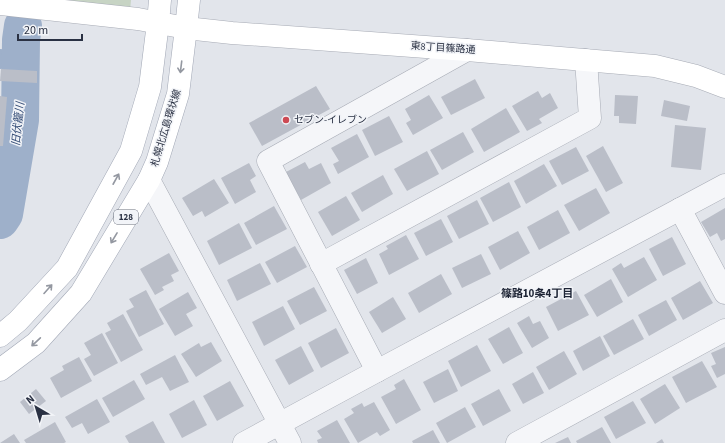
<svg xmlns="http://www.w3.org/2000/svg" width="725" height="443" font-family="'Source Sans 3','Noto Sans JP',sans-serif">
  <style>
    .green { fill: #c7d4c4 }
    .water { fill: #9eb0ca }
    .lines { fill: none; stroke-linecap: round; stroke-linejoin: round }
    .river { stroke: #9eb0ca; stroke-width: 38 }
    .building { fill: #babec8 }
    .street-casing { stroke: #a7abb5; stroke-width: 23 }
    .secondary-casing { stroke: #a7abb5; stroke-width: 23 }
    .primary-casing { stroke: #a2a8b6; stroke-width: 23 }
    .street { stroke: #f5f6f9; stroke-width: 22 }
    .secondary { stroke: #fff; stroke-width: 22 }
    .primary { stroke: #fff; stroke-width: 22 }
    .oneway { stroke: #9498a1 }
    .poi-dot { fill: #cd4a53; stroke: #f2f4f8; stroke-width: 1.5 }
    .labels { text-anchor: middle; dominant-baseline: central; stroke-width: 3; stroke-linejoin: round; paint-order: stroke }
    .shield { fill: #f2f4f8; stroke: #666c79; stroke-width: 1 }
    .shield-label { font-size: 9px; font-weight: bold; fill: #2a3143 }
    .street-label { font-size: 10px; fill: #2a3143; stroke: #f2f4f8 }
    .poi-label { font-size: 10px; fill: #2a3143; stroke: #f2f4f8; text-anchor: start }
    .water-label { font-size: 11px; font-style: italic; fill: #354d76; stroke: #f2f4f8 }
    .neighbourhood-label { font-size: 11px; font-weight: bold; fill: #1c2334; stroke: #f2f4f8 }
  </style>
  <rect width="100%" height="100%" fill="#e2e5eb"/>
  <path class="green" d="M10,0h121l-1,11z"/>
  <g class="water">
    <path d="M11,36l21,2 -1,28 -31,3v-20l11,1z"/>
    <path d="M8,87l21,1 -9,109 -2,13 -6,12 -12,14v-71z"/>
  </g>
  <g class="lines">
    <path class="river" d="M0,220l4,-6 16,-94 1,-80 2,-14"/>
  </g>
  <g class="building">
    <path d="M1,69l36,2v12l-37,-2z"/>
    <path d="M475,79l10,19 -34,17 -10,-18z"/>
    <path d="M316,86l14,23 -68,37 -13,-23z"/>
    <path d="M538,91l4,7 8,-5 8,15 -19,11 3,4 -15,8 -15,-25z"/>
    <path d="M429,95l14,23 -30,17 -7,-12 5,-3 -6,-11z"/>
    <path d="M615,95l23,1 -2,28 -17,-1v-7h-5z"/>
    <path d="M0,96l7,1 -4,49h-3z"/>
    <path d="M664,100l26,6 -3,15 -26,-5z"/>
    <path d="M506,108l14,24 -36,20 -13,-23z"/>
    <path d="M389,116l14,26 -28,14 -13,-26z"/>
    <path d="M675,125l31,3 -5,42 -30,-3z"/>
    <path d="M463,132l11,20 -32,18 -12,-20z"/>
    <path d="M357,134l12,23 -31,17 -5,-10 6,-3 -8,-13z"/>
    <path d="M603,146l20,37 -17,9 -20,-36z"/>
    <path d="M576,147l13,24 -27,14 -13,-24z"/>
    <path d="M427,151l12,23 -32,17 -13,-22z"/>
    <path d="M305,162l4,7 12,-6 10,20 -30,17 -15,-28z"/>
    <path d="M249,163l7,13 -6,4 6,12 -21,12 -14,-26z"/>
    <path d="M544,164l13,22 -31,18 -12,-23z"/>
    <path d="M383,175l10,19 -31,18 -11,-19z"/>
    <path d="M214,179l15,24 -24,14 -3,-6 -9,5 -11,-18z"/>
    <path d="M509,182l12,25 -28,15 -13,-24z"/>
    <path d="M596,188l14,25 -31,18 -15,-26z"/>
    <path d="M346,196l14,24 -28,16 -14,-24z"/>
    <path d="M477,200l12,24 -30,15 -12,-23z"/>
    <path d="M274,206l13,23 -31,16 -12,-22z"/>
    <path d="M725,208v31l-4,2 -4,-8 -7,4 -9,-15z"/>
    <path d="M558,210l12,23 -31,17 -12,-23z"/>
    <path d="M441,219l12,23 -27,14 -12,-23z"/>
    <path d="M239,223l13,25 -33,17 -12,-24z"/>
    <path d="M518,231l12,22 -30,17 -12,-23z"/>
    <path d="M406,235l13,24 -30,16 -10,-21 9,-5 -2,-3z"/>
    <path d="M672,237l14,27 -23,12 -14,-27z"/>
    <path d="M295,246l12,21 -30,16 -12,-21z"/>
    <path d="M169,253l10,18 -8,4 3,6 -12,6 2,3 -9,5 -15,-26z"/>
    <path d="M481,254l10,20 -29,14 -10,-20z"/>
    <path d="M644,257l13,23 -29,17 -16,-28 9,-6 3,5z"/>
    <path d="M366,258l12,25 -21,11 -13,-24z"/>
    <path d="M260,263l11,21 -34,17 -10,-21z"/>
    <path d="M441,274l11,20 -33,19 -11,-20z"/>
    <path d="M611,279l12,23 -26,15 -13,-22z"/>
    <path d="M700,281l13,22 -30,17 -12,-22z"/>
    <path d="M314,287l13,24 -27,14 -13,-24z"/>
    <path d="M146,290l18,34 -25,13 -13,-26 8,-4 -5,-8z"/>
    <path d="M576,291l13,24 -31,16 -12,-24z"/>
    <path d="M188,292l9,16 -11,6 7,12 -18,10 -16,-27z"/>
    <path d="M393,297l13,22 -24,14 -13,-21z"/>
    <path d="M666,300l11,20 -28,16 -11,-21z"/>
    <path d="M283,306l12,23 -31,17 -12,-24z"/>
    <path d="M123,314l20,36 -22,12 -16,-29 6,-3 -4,-7z"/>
    <path d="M529,316l4,8 7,-3 9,17 -17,10 -15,-25z"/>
    <path d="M633,319l11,20 -30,16 -11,-19z"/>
    <path d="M509,327l14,26 -20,11 -15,-25z"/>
    <path d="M336,328l13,25 -28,15 -13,-25z"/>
    <path d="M102,333l16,30 -24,13 -10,-17 7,-4 -7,-12z"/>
    <path d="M600,336l10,20 -27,15 -10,-20z"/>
    <path d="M211,342l11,19 -26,16 -15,-23 18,-11 2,4z"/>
    <path d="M477,345l14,26 -30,16 -13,-26z"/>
    <path d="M301,346l13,25 -25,14 -14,-25z"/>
    <path d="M725,347v27l-8,4 -6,-12 5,-2 -5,-11z"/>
    <path d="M564,351l13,23 -28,16 -13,-23z"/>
    <path d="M175,355l14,27 -19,9 -8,-14 -16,8 -6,-11z"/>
    <path d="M79,357l13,24 -31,17 -11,-20 14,-8 -2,-4z"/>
    <path d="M702,361l15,26 -31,16 -14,-26z"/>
    <path d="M448,369l10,22 -24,12 -11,-21z"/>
    <path d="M533,372l11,21 -21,11 -11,-20z"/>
    <path d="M404,379l17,31 -25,14 -15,-27 15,-8 -2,-4z"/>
    <path d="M134,380l11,19 -32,18 -11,-19z"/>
    <path d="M230,381l14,25 -27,15 -14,-25z"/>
    <path d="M665,384l15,24 -25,16 -15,-25z"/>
    <path d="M36,389l10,12 -17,13 -9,-12z"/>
    <path d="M499,389l12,22 -28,15 -12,-22z"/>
    <path d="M97,399l13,23 -22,12 -6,-11 -10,5 -7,-11z"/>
    <path d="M194,400l13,25 -25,13 -13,-24z"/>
    <path d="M633,401l13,22 -30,16 -12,-22z"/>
    <path d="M374,402l16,28 -10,6 -3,-4 -19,11 -14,-24 10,-6 -3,-4 11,-6 2,4z"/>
    <path d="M465,407l11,20 -29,16 -11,-20z"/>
    <path d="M337,420l13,23h-32l-1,-3 5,-2 -5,-7z"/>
    <path d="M153,421l12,22h-36l-4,-7z"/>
    <path d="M55,422l11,20 -2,1h-38l-2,-3z"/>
    <path d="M602,427l9,16h-34l-1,-2z"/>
    <path d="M433,430l7,13h-27l-1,-2z"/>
    <path d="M14,434l6,9h-20z"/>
    <path d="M568,437l3,6h-16z"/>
    <path d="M662,439l2,4h-8z"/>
  </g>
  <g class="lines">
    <g class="street-casing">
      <g id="street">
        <path d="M149,180l141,263"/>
        <path d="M680,209l45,84"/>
        <path d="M321,264l269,-146 -4,-58"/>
        <path d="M377,371l-109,-210 199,-111"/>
        <path d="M244,443l133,-72 348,-186"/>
        <path d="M517,443l208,-113"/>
      </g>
    </g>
    <g class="secondary-casing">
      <path id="secondary" d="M0,4l138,15 48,9 46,5 235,17 188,16 41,10 29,11"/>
    </g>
    <g class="primary-casing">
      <g id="primary">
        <path d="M0,336l18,-15 49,-53 64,-117 19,-64 8,-64 2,-23"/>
        <path d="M0,370l36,-27 45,-50 68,-113 8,-18 21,-68 8,-66 3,-28"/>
      </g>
    </g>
    <use href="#street" class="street"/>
    <use href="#secondary" class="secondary"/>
    <use href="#primary" class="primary"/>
  </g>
  <defs><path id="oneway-shaft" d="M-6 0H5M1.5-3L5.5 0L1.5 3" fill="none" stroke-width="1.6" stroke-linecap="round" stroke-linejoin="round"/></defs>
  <g class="oneway">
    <use href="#oneway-shaft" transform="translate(181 67) rotate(97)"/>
    <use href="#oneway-shaft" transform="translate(116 179) rotate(-61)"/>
    <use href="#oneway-shaft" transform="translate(114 238) rotate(121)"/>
    <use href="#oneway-shaft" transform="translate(48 289) rotate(-48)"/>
    <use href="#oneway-shaft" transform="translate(36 342) rotate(137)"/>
  </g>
  <circle class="poi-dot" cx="286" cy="120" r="4"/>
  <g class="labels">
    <rect class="shield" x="114" y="210" width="24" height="14" rx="3"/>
    <g class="shield-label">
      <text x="126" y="217">128</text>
    </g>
    <g class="street-label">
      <text transform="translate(443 48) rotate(4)">東8丁目篠路通</text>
      <text transform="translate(166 128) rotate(-73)">札幌北広島環状線</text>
    </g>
    <g class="poi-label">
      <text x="294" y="120">セブン-イレブン</text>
    </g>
    <g class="water-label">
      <text transform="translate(18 124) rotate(-84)">旧伏籠川</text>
    </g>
    <g class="neighbourhood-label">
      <text x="537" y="293">篠路10条4丁目</text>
    </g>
  </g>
  <g transform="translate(36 407) rotate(322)" stroke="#f2f4f8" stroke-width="3" paint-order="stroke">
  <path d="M0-3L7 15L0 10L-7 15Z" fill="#2a3143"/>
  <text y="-6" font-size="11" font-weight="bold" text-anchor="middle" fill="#2a3143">N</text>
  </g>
  <path d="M18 34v6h64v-6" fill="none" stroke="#2a3143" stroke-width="2"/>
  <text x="24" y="34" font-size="12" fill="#2a3143" stroke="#f2f4f8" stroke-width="3" paint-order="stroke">20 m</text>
</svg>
